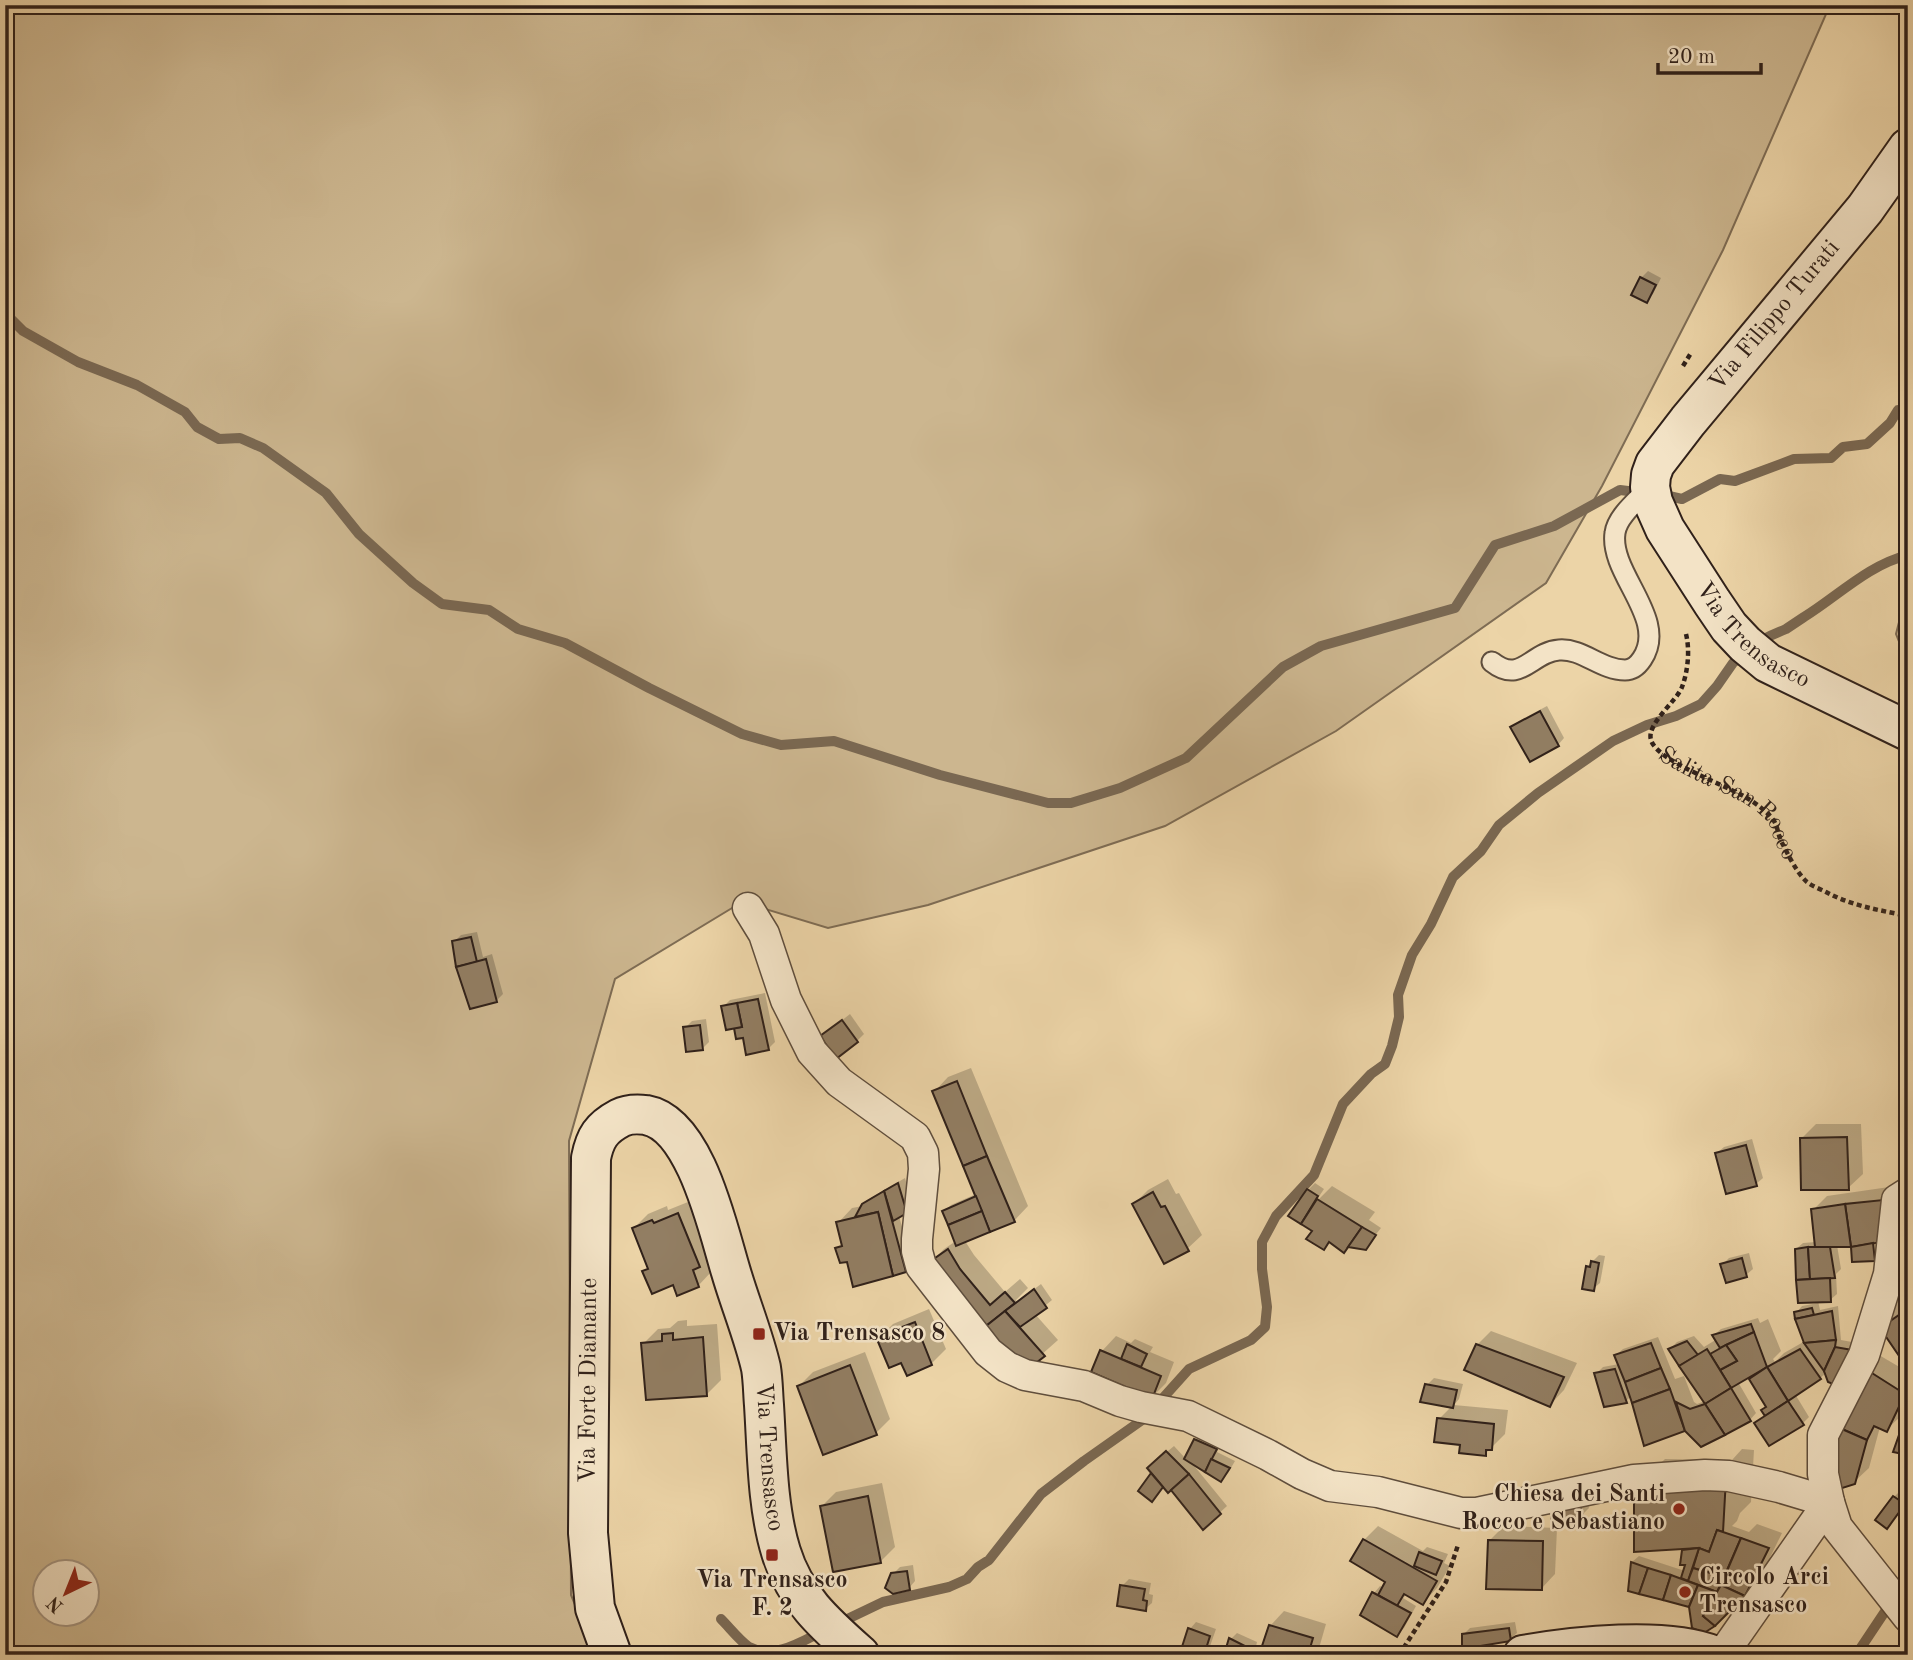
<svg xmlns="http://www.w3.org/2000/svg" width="1913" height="1660" font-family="'Old Standard TT',serif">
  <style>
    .green { fill: #ccb68f; stroke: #7e6c54; stroke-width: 2; fill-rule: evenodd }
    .shadow { fill: #0003 }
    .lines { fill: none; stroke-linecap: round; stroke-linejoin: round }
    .stream { stroke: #7a6852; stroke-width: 10 }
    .building { fill: #927e63; stroke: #30211a; stroke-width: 2 }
    .service-casing { stroke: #5f4e3d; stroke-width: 23 }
    .pedestrian-casing { stroke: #5f4e3d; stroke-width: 33 }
    .secondary-casing { stroke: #30211a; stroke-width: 42 }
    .path { stroke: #30211a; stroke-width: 4.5; stroke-dasharray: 5 3.5; stroke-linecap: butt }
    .service { stroke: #f3e3c6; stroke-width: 19 }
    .pedestrian { stroke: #f3e3c6; stroke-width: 30 }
    .secondary { stroke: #f3e3c6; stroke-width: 38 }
    .poi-dot { fill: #8f2418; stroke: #f3e3c6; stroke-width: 2.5 }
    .labels { text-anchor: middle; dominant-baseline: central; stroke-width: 5; stroke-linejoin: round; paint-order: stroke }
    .street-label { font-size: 24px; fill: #30211a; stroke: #f3e3c6 }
    .poi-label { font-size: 24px; font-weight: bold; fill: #30211a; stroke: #f3e3c6; text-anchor: start }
  </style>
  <rect width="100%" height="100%" fill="#ecd4a7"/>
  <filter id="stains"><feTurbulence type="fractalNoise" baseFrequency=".00286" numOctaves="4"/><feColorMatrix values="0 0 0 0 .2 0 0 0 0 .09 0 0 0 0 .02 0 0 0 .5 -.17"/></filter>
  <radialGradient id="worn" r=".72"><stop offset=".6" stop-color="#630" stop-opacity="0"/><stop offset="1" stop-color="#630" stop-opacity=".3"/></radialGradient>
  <g class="green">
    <path d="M5,5h1825l-107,245 -121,236 -56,97 -210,148 -171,95 -237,79 -100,23 -86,-26 -127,77 -46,162 2,454 25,60h-591zM46,1572h42v42h-42z"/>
    <path d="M1908,587v77l-12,-30z"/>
  </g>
  <g class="shadow">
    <path d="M1648,271l13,7 -8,16 -7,7 -5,-23z"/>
    <path d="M1547,706l17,32 -6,7 -45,-18 6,-6z"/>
    <path d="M477,932l6,25 9,-3 11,40 -6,6 -43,-58 7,-7z"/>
    <path d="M765,993l10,49 -7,7 -24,-13 -9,-10 -12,-19 7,-7z"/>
    <path d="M850,1014l14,20 -7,7 -35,-5z"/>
    <path d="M706,1019l3,23 -7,7 -17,-21 7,-7z"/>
    <path d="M971,1068l57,138 -14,15 -49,20 9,14 31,37 15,-13 8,9 -12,12 1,2 24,-18 11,16 -17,14 23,26 -27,24h-18l-83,-101 14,-14 12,-8 -12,-29 7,-7 25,-11 -42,-102 14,-15z"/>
    <path d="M1816,1124h45l2,50 -15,14 -46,-50z"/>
    <path d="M1752,1139l11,39 -7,6 -39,-31 7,-6z"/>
    <path d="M905,1178l8,27 -14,11 13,47 -7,7 -57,-10 -11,-11 6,-6 -5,-20 14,-15 11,-2 8,-8z"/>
    <path d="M1168,1179l8,15 3,-1 23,42 -15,14 -53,-45 14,-14z"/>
    <path d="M1315,1183l9,6 -6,9 1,1 13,-13 43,26 -6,8 12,8 -16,20 -35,-7 -6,7 -10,-17 -23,-15 17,-26z"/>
    <path d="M1896,1186l-15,66 -7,7 -22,-14h-15l4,24 -5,5 1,20 -7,6 -12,1 2,9 18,-4 3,34 22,4 -43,34 -25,16 14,23 -6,6 -47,1 10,-9 2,-9 -17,-27 8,-8 -21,11 18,31 -6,7 -65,9 -40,14 -14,-47 -5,5 -30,-27 7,-7 16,-3 -3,-9 7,-6 35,-12 17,42 9,-3 10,26 3,2 8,-3 -35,-52 7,-7 17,-6 10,11 13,-8 -3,-4 7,-6 37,-11 2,5 8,-4 13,32 -8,8 2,3 9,-9 21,-12 -9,-28 6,-7 16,-3 -1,-2 -18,1 -3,-53 7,-6 13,-1 -3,-32 14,-14z"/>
    <path d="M693,1200l19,71 -14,15 -24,-3 -30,-12 5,-4 -15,-39 14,-14 19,-8 1,4z"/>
    <path d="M1749,1253l4,16 -7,6 -24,-10 7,-7z"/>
    <path d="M1599,1255l6,1 -5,27 -7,6 -6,-22z"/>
    <path d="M1898,1297l7,11 3,-2v60l-26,-38 10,-24z"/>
    <path d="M929,1309l17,40 -15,15 -52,-26 14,-14z"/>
    <path d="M687,1320v6l30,-2 4,56 -14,14 -64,-50 15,-15 12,-1 8,-7z"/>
    <path d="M1491,1331l86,32 -13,27 -14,15 -73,-60z"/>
    <path d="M1116,1336l15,7 4,-4 18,8 -3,5 24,10 -8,21 -14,14 -36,-6 -27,-11 13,-29z"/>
    <path d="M865,1352l25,67 -14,14 -77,-47 14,-14z"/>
    <path d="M1879,1355l29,17v29l-7,15 -15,14 -6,-3 -11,41 -15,14 -22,-22z"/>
    <path d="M1434,1378l29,6 -4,15 -5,6 54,5 -3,24 -20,20 -23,-10 -23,-25 13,-13 -25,-21z"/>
    <path d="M1202,1433l20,9 -5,10 18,9 -7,12 -7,6 -30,-17 36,44 -24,22 -32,-40 -7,-3 -24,5 13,-18 3,-11 18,-15 12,13 9,-19z"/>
    <path d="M1742,1449l12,1 -3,52 -11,11 -3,8 -5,5 17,6 8,-8 25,9 -23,47 -45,44 -23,-18 -61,-16 2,-28 7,-6 46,15 2,-8 -4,-13 3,-3 -50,-60 29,-28 67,1z"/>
    <path d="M882,1483l13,64 -15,15 -58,-56 14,-14z"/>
    <path d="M1901,1490l7,5v6l-21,25 7,-29z"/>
    <path d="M1585,1492l4,16 -7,7 -31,-11z"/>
    <path d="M1378,1526l45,25 4,-4 21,7 -4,9 6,3 -13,22 -14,15 -16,-9 -4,4 13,8 -12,22 -7,7 -35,-21 12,-21 6,-7 4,2 4,-7 -24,-41z"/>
    <path d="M1504,1526l53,2 -2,46 -14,15 -52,-48z"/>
    <path d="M913,1565l2,16 -6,7 -16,-14 7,-7z"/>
    <path d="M1129,1579l22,4 -2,11 4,1 -1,8 -7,6 -23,-23z"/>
    <path d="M1284,1611l42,13 -9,31h-56l9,-29z"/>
    <path d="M1196,1622l20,7 -8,23 -2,3h-16l-8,-3 8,-23z"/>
    <path d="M1515,1622l2,11 -7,6 -47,-4 7,-7z"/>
    <path d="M1237,1633l20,9 -3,13h-28l5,-16z"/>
  </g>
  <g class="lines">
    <g class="stream">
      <path d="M5,313l18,18 55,31 59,23 48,27 12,15 22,12 21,-1 23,10 63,45 33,41 54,49 29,21 47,6 29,19 47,14 84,45 93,46 39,11 53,-4 106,34 108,28h23l49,-15 66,-30 97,-91 38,-21 134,-38 40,-63 59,-19 66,-36 24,3"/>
      <path d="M1660,494l22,5 38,-20 15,2 59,-22 37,-1 12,-11 24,-3 23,-21 8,-13h10"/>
      <path d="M1757,644c9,-8 18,-10 29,-15 6,-4 12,-8 18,-12 34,-21 64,-52 104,-62"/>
      <path d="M721,1619c9,9 18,21 28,28 24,13 52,-5 74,-16"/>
      <path d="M837,1624l46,-22 66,-15 18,-8 11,-12 11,-7 52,-66 43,-33 61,-43 44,-49 62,-29 14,-13 2,-20 -5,-38v-27l14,-26 38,-41 29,-71 28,-30 14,-10 7,-18 7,-29 -1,-22 14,-40 19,-31 22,-47 28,-26 18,-26 39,-32 75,-52 34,-16 29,-9 25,-12 16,-18 16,-23 11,-9"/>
      <path d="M1856,1655l30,-45 10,-3"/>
    </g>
  </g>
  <g class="building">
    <path d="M1640,277l16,8 -9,18 -16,-8z"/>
    <path d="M1540,711l19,35 -29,16 -20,-35z"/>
    <path d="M471,937l6,25 -21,5 -4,-26z"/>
    <path d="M486,959l11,43 -27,7 -14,-42z"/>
    <path d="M758,999l11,51 -23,5 -3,-17 -7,1 -2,-11 8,-1 -5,-24z"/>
    <path d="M737,1003l5,24 -16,3 -5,-24z"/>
    <path d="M842,1020l16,22 -22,17 -16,-23z"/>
    <path d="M700,1025l3,25 -17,2 -3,-25z"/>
    <path d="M957,1081l30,75 -24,10 -31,-75z"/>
    <path d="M1847,1137l2,53h-48l-1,-52z"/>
    <path d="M1746,1145l11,41 -31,8 -11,-41z"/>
    <path d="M987,1156l28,66 -25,10 -27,-66z"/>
    <path d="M898,1183l9,30 -14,8 -9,-30z"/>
    <path d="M1307,1189l11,7 -17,28 -13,-8z"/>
    <path d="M884,1191l22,81 -13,4 -15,-64 -23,5 7,-13z"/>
    <path d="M1153,1192l8,15 4,-1 24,45 -25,13 -32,-60z"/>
    <path d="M976,1196l6,15 -34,14 -6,-14z"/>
    <path d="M1317,1199l45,28 -18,26 -15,-11 -5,8 -18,-11 6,-8 -11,-7z"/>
    <path d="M1883,1200l-1,42 -31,5 -6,-43z"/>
    <path d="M1845,1204l6,43h-36l-4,-38z"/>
    <path d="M982,1211l8,21 -34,14 -8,-21z"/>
    <path d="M878,1212l15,64 -40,11 -6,-25 -7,1 -5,-15 7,-2 -6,-24z"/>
    <path d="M678,1213l22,54 -7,3 6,17 -22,9 -4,-11 -21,9 -10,-23 6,-2 -16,-41 20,-8 2,3z"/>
    <path d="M1362,1227l14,8 -10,15 -18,-3z"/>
    <path d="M1873,1243l2,18 -23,1 -1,-15z"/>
    <path d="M1808,1247l2,32 -14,1 -1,-31z"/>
    <path d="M1808,1247h22l5,31 -25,1z"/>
    <path d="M948,1249l12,20 30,36 15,-13 10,11 -34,27 -53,-67z"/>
    <path d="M1742,1258l5,19 -21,6 -6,-19z"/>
    <path d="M1591,1261l8,2 -5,28 -12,-2 4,-23 4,1z"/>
    <path d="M1830,1278l1,24 -33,1 -2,-23z"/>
    <path d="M1034,1289l13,19 -27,19 -15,-16z"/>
    <path d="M1812,1308l2,7 -19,4 -1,-7z"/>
    <path d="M1005,1311l40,45 -13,10 -19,1 -32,-37z"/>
    <path d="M1832,1311l4,29 -32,3 -9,-24z"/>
    <path d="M1899,1315l9,14v40l-28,-41z"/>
    <path d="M915,1322l17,43 -25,11 -6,-13 -12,5 -13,-31z"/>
    <path d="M1751,1324l3,8 -34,16 -8,-13z"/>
    <path d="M1754,1332l13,35 -36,21 -11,-18 17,-9 -11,-16z"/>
    <path d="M673,1333v7l30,-3 4,59 -61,4 -5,-57 21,-2v-7z"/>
    <path d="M1836,1340l-1,7 -11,24 -20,-28z"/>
    <path d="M1687,1341l11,14 -19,11 -11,-17z"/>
    <path d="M1651,1343l10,25 -36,14 -11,-27z"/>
    <path d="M1127,1344l20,10 -6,13 -20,-8z"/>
    <path d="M1476,1344l88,33 -14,30 -86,-37z"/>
    <path d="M1726,1345l11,16 -17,9 -10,-16z"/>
    <path d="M1835,1347l23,4 -20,35 -10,-4 -4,-11z"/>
    <path d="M1707,1349l24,39 -26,16 -26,-38z"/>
    <path d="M1800,1349l21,30 -33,22 -21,-34z"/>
    <path d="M1100,1350l61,26 -9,23 -61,-27z"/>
    <path d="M850,1365l27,70 -54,20 -26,-69z"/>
    <path d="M1767,1367l21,34 -23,15 -4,-6 5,-3 -17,-28z"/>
    <path d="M1661,1368l9,21 -38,14 -7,-21z"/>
    <path d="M1864,1368l41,26 -18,38 -13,-6 -7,14 -32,-14z"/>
    <path d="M1615,1369l12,34 -23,4 -10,-34z"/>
    <path d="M1425,1384l32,6 -4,18 -33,-6z"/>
    <path d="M1731,1388l20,33 -26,14 -20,-31z"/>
    <path d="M1670,1389l15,42 -41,15 -12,-43z"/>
    <path d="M1788,1401l16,24 -35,21 -15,-23z"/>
    <path d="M1676,1402l14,7 15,-5 20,31 -24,12 -16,-16z"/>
    <path d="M1437,1418l57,6 -2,26h-6v6l-27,-3 1,-8 -26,-3z"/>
    <path d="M1905,1418l3,1v36l-15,-3z"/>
    <path d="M1835,1426l32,14 -12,44 -19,6z"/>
    <path d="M1194,1439l23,10 -12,23 -21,-13z"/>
    <path d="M1166,1451l23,23 -21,19 -21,-25z"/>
    <path d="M1211,1459l19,9 -9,14 -16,-10z"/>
    <path d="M1151,1473l12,14 -11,15 -14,-11z"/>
    <path d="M1189,1474l32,40 -18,16 -32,-40z"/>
    <path d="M1726,1478l-3,54 -6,-2 -8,22 -10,-4 -65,4v-65z"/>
    <path d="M868,1496l13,67 -48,9 -13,-66z"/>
    <path d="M1893,1496l12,8 -18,25 -12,-9z"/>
    <path d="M1578,1498l5,18 -31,5 -3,-17z"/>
    <path d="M1717,1530l24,8 -17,39 -31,-9 6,-20 10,4z"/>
    <path d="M1741,1538l28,10 -24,48 -24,-11z"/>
    <path d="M1363,1539l74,42 -14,24 -19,-11 -7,12 -19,-11 7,-13 -35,-21z"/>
    <path d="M1488,1540l55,1 -1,49 -56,-1z"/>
    <path d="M1699,1548l-11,33 -7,-3 4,-13h-5l2,-15z"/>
    <path d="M1419,1552l23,9 -6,14 -22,-9z"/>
    <path d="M1631,1562l17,6 -9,26 -11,-3z"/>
    <path d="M1648,1568l23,7 -8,25 -24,-6z"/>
    <path d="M1693,1568l31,9 -7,15 -29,-11z"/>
    <path d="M907,1571l3,19 -17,4 -8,-6 6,-15z"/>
    <path d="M1671,1575l27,10 -9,22 -26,-7z"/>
    <path d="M1120,1585l25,4 -2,11 4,1 -1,10 -29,-5z"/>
    <path d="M1698,1585l19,7 -14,24 12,10 -11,7 -12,-5 -3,-21z"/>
    <path d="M1721,1585l24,11 -30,30 -12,-10z"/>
    <path d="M1372,1592l39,21 -14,24 -37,-22z"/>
    <path d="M1269,1625l44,13 -5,17h-49z"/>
    <path d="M1188,1628l22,8 -6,19 -24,-2z"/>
    <path d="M1509,1628l2,13 -49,8v-15z"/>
    <path d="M1229,1638l22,11 -1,6h-26z"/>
  </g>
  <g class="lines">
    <g class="service-casing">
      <path id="service" d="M1492,662c29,23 39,-10 67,-12 23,-2 42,20 66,20 7,0 13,-5 17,-11 27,-40 -33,-85 -27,-126 2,-17 24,-34 35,-46"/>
    </g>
    <g class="pedestrian-casing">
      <g id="pedestrian">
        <path d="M748,908l16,26 22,66 26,52 27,30 76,55 8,16 1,16 -7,70v12l4,15 67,86 19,15 18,8 59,11 36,15 21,6 47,9 80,39 34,19 28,12 48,6 83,21h16l157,-33 71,-5 24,1 50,11 50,15 8,25 71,90"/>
        <path d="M1722,1655l107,-153 -6,-28v-39l41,-80 25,-81 8,-74 11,-7"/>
      </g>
    </g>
    <g class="secondary-casing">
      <g id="secondary">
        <path id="s2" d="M1908,148l-43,61 -177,212 -33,43 -4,11 -1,12 3,15 12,27 47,73 17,25 16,17 23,19 140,68"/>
        <path id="s3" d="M612,1655l-17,-47 -7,-75 3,-375c4,-20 10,-30 29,-40 8,-4 18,-4 26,-3 50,9 72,115 85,157 9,31 23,65 30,96 2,12 2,25 3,37 3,46 3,102 17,147 14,46 44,72 79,103"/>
        <path d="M1523,1655c51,-9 142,-19 190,0"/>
      </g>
    </g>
    <g class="path">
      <path d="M1683,366l8,-13"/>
      <path id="s1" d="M1686,634c4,16 2,37 -4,53 -5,14 -36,37 -31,53 6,22 79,46 99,60 8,5 19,13 24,21 4,6 4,14 7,20 7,13 15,31 26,41 5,4 13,7 19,10 26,14 53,18 82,24"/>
      <path d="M1399,1655l47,-73 12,-37"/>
    </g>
    <use href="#service" class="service"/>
    <use href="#pedestrian" class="pedestrian"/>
    <use href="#secondary" class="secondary"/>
  </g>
  <g class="poi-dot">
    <rect x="752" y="1327" width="14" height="14" rx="3.5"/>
    <circle cx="1679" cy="1509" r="7"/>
    <rect x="765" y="1548" width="14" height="14" rx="3.5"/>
    <circle cx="1685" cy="1592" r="7"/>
  </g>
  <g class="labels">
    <g class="street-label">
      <text transform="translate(1775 316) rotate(-50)">Via Filippo Turati</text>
      <text stroke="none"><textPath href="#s2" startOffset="614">Via Trensasco</textPath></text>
      <text stroke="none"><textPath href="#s1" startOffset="220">Salita San Rocco</textPath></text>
      <text stroke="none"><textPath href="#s3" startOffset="278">Via Forte Diamante</textPath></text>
      <text stroke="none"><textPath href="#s3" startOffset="954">Via Trensasco</textPath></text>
    </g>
    <g class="poi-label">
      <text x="773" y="1334">Via Trensasco 8</text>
      <text x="1665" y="1495" text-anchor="end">Chiesa dei Santi<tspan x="1665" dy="28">Rocco e Sebastiano</tspan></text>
      <text x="1699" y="1578">Circolo Arci<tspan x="1699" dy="28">Trensasco</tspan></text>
      <text x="772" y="1581" text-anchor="middle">Via Trensasco<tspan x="772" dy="28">F. 2</tspan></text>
    </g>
  </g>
  <rect width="1913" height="1660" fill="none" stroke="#ecd4a7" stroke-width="28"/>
  <rect x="7" y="7" width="1899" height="1646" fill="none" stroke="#30211a" stroke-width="3.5"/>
  <rect x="14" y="14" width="1885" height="1632" fill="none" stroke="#30211a" stroke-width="2"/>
  <g transform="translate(66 1593) rotate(223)"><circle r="33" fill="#f3e3c6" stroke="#a59581" stroke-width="2"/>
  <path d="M0-5L12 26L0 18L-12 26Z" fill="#8f2418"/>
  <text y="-10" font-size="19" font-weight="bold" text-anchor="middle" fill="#30211a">N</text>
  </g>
  <path d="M1658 63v10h103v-10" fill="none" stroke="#30211a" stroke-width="3.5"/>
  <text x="1668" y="63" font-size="21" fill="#30211a" stroke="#f3e3c6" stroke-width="5" paint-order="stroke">20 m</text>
  <rect width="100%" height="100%" filter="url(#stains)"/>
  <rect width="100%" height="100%" fill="url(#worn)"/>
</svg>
